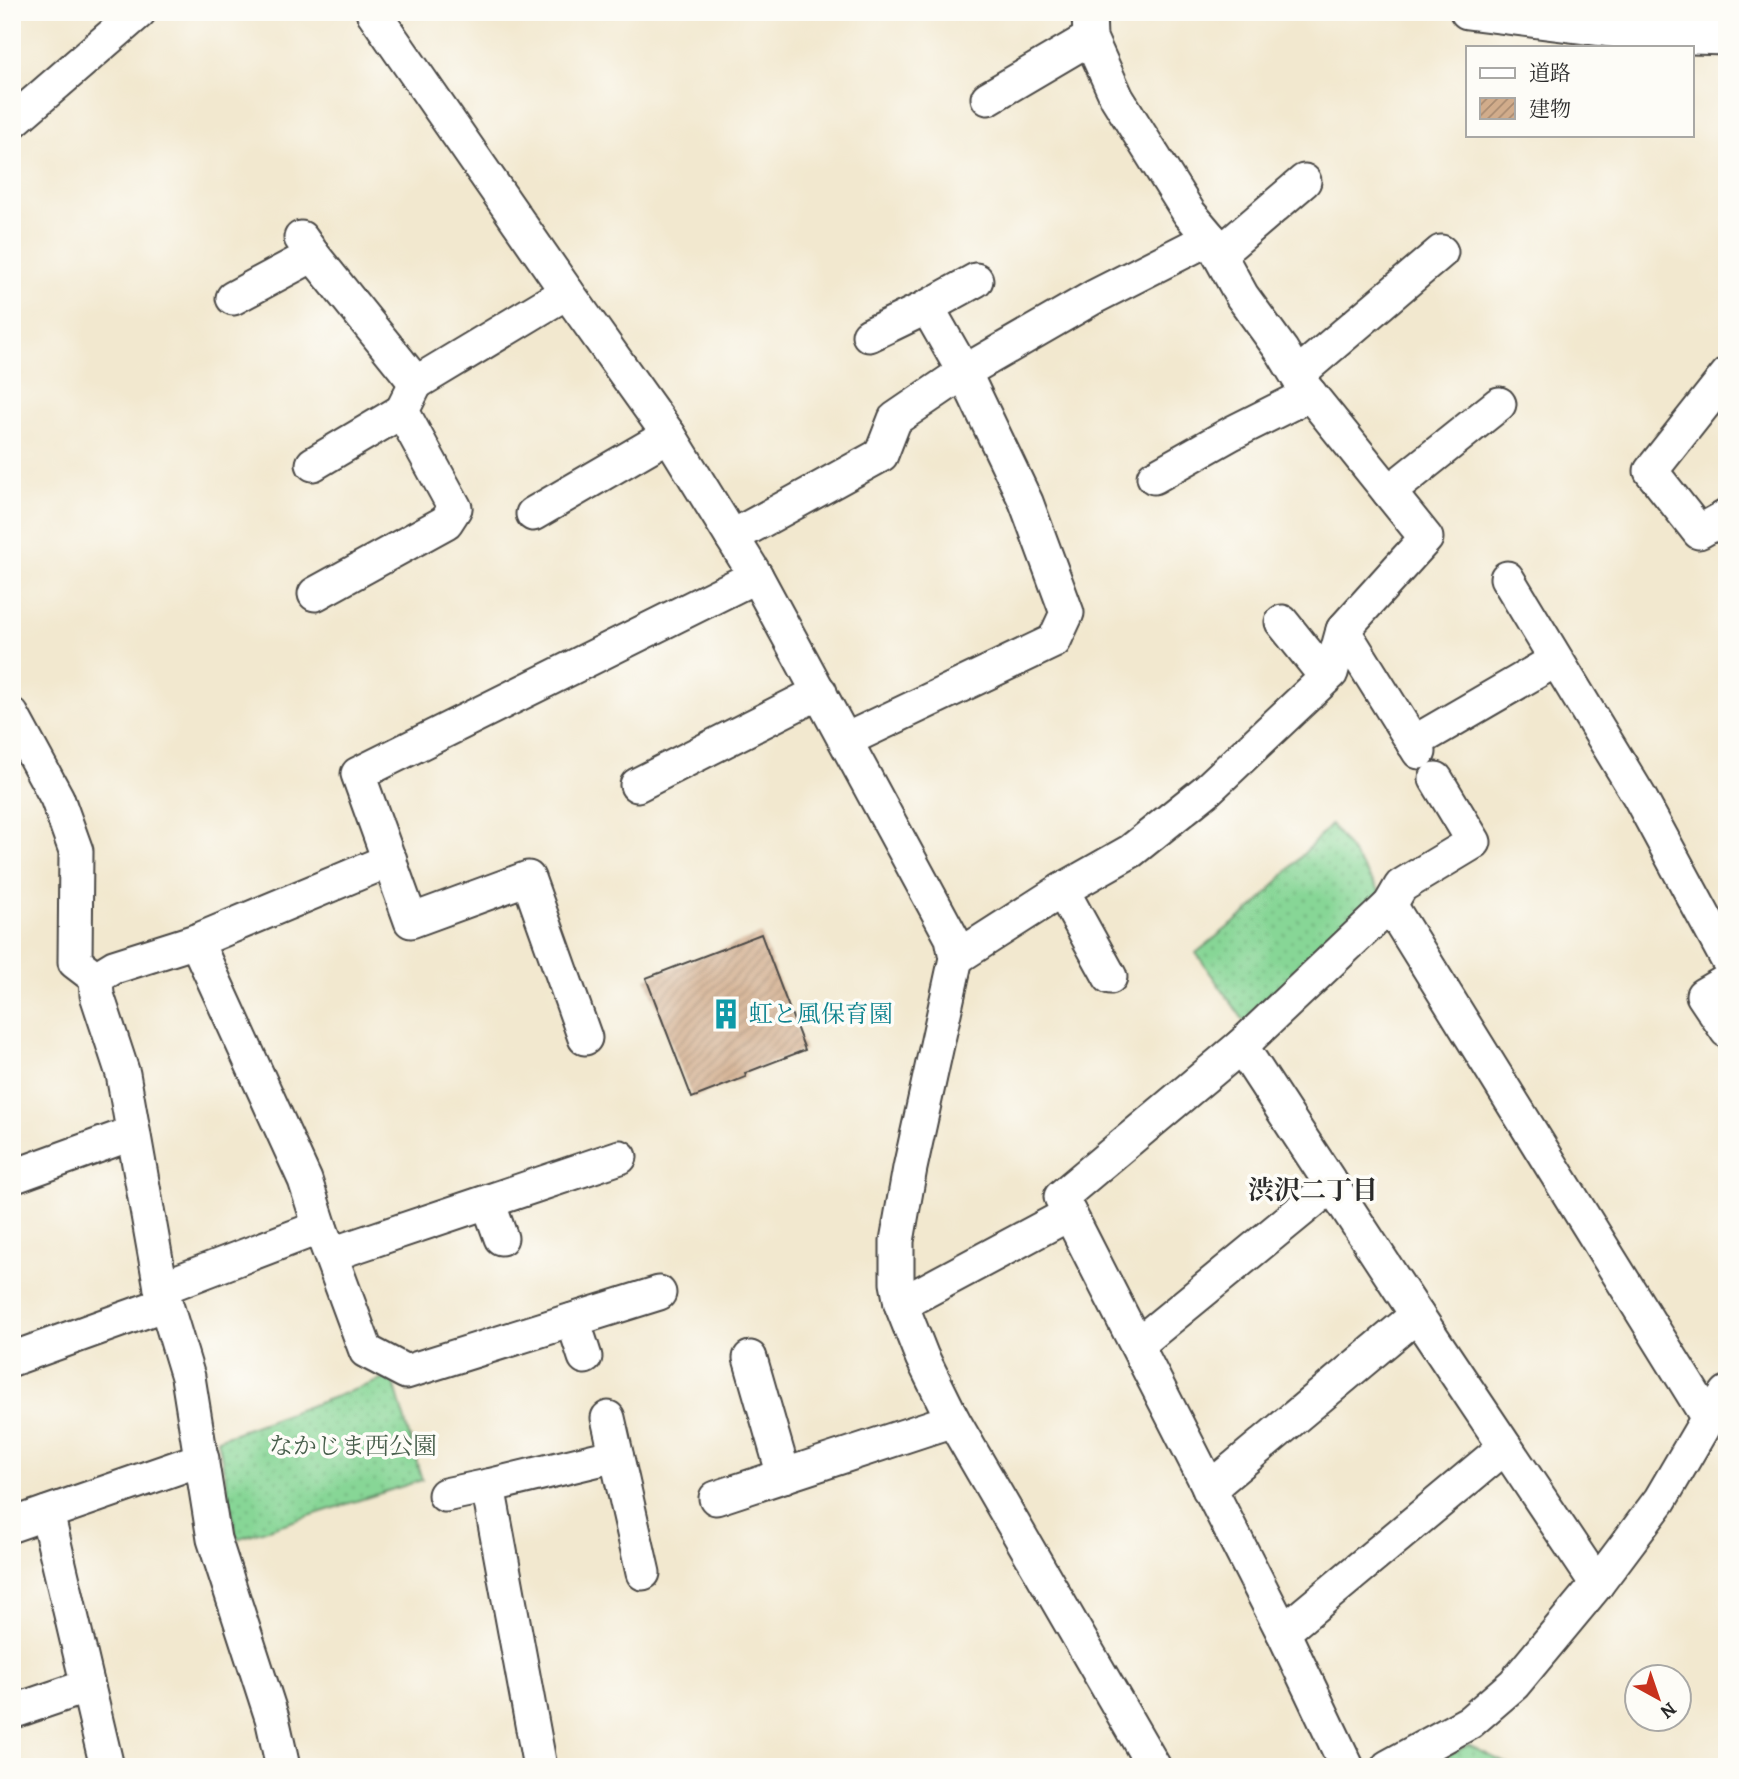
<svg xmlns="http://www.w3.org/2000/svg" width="1739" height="1779" font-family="Alegreya,'Noto Serif JP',serif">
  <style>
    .grass { fill: url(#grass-dots); stroke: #598060; stroke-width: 2 }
    .building { fill: url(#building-hatch) }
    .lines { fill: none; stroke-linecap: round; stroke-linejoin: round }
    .minor-casing { stroke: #494744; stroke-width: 37 }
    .minor { stroke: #fff; stroke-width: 33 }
    .labels { text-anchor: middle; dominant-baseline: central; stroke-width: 7; stroke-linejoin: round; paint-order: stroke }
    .culture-label { font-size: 24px; fill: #0d838f; stroke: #fdfcf7; text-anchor: start }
    .park-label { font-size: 24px; fill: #475e4b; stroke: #fdfcf7 }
    .neighbourhood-label { font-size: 26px; font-weight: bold; fill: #2b2b2b; stroke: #fdfcf7 }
  </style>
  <defs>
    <pattern id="grass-dots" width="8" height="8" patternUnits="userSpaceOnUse" patternTransform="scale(1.75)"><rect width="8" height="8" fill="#87d696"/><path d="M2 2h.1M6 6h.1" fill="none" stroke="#75b881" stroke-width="1.8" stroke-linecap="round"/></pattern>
    <pattern id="building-hatch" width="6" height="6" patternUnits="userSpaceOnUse" patternTransform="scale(1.75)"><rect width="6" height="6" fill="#d1ac8b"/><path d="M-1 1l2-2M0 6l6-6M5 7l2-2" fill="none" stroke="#aa8c72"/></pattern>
  </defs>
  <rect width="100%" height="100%" fill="#fdfcf7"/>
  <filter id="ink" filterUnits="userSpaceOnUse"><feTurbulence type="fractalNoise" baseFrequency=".0143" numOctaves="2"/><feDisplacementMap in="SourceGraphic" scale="14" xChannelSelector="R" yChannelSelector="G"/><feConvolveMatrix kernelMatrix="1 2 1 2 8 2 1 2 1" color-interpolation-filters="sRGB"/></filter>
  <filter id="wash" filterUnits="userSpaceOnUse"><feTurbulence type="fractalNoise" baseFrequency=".00686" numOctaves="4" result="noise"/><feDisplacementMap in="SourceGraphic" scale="28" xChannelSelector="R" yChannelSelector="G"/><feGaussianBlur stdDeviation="1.57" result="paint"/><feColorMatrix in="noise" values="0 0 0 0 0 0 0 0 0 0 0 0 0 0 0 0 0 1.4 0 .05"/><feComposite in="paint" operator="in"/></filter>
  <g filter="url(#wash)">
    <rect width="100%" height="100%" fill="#f2e8cf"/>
    <g class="grass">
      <path d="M1331,824l50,69 -134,132 -51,-72 61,-49z"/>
      <path d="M392,1376l30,104 -185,59 -19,-100z"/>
      <path d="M1468,1745l45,22h-74l-3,-6z"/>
    </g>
    <g id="blocks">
      <path class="building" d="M761,934l44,116 -60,23 1,4 -54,21 -46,-120z"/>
    </g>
  </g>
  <g filter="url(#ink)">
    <use href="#blocks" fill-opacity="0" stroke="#494744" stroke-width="2"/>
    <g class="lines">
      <g class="minor-casing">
        <g id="minor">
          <path d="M373,12l194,280 102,143 87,141 196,362 4,20 -46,210 -13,73v42l4,21 21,53 31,63 201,347"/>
          <path d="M1467,12l190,24 70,2"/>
          <path d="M988,98l102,-60"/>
          <path d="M12,122l127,-110"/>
          <path d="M301,238l12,17 103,128 151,-91"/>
          <path d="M1219,254l85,-73"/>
          <path d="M233,298l80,-43"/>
          <path d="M927,307l49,-27"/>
          <path d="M1297,375l144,-123"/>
          <path d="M1727,375l-76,96 48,61 28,-16"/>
          <path d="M313,464l89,-53"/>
          <path d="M1154,477l78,-44 78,-39"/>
          <path d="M1389,492l110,-88"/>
          <path d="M533,514l136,-79"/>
          <path d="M732,537l149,-82 14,-36 69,-47 130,-75 116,-59"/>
          <path d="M1507,578l132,218 88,163"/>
          <path d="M315,594l131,-72 9,-14 -53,-97 14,-28"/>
          <path d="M1282,622l44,55"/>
          <path d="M1343,630l76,122"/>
          <path d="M12,715l45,83 19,53 -1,111 21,16"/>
          <path d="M846,740l208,-99 13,-28 -41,-111 -62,-130 -37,-65 -58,28"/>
          <path d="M1413,743l143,-83"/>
          <path d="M637,785l183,-93"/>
          <path d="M1062,890l48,87"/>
          <path d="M1390,905l318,513"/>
          <path d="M196,941l109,239 15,47 46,124 40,21 253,-79"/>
          <path d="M956,958l106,-68 69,-39 76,-61 124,-117 12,-43 83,-92 -124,-154 -20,-33 -40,-55 -32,-58 -21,-25 -72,-115 -27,-60 -1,-26"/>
          <path d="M96,978l1,17 26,79 38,214 27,89 26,162 58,179 11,49"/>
          <path d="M96,978l18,-11 82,-26 194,-81"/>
          <path d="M1727,981l-24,14 24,36"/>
          <path d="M585,1038l-57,-160 -117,43 -53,-147 398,-198"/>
          <path d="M1241,1046l176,269 180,269"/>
          <path d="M12,1177l121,-44"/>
          <path d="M488,1202l13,36"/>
          <path d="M332,1254l288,-97"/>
          <path d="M161,1288l159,-61"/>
          <path d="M901,1304l168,-90"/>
          <path d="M573,1320l12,37"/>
          <path d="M1137,1345l195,-160"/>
          <path d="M750,1358l34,118"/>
          <path d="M12,1359l153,-55"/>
          <path d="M608,1418l35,155"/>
          <path d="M1209,1489l208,-174"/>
          <path d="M445,1495l43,-9"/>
          <path d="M716,1498l237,-78"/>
          <path d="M47,1513l60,254"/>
          <path d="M12,1525l190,-66"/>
          <path d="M1283,1632l222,-185"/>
          <path d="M12,1712l76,-26"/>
          <path d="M540,1767l-52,-281 128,-31"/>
          <path d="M1347,1767l-64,-135 -222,-435 180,-151 149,-141 11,-19 73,-44 -38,-63"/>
          <path d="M1388,1767l82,-45 44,-38 83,-100 63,-84 48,-82 19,-25"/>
        </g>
      </g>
      <use href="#minor" class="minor"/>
    </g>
  </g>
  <defs>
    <g id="building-bare" transform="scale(2.415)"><path d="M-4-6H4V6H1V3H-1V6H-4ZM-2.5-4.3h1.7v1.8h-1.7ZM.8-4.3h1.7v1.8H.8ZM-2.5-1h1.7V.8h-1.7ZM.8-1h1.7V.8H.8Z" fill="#0f9aa8" stroke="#fdfcf7" stroke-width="2.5" paint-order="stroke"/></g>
  </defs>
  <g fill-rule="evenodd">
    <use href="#building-bare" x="726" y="1014"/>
  </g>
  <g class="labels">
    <g class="culture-label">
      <text x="749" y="1014">虹と風保育園</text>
    </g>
    <g class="park-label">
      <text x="353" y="1446">なかじま西公園</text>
    </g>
    <g class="neighbourhood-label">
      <text x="1313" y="1190">渋沢二丁目</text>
    </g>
  </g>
  <rect width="1739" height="1779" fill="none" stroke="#fdfcf7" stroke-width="42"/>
  <rect x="1466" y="46" width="228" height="91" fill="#fdfcf7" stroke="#a9a8a5" stroke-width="2"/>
  <rect x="1480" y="68" width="35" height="10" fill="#ffffff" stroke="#a9a8a5" stroke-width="2"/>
  <text x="1529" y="80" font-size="21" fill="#2b2b2b">道路</text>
  <rect x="1480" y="98" width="35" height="21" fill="url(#building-hatch)" stroke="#a9a8a5" stroke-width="2"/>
  <text x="1529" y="116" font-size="21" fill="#2b2b2b">建物</text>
  <g transform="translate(1658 1698) rotate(140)"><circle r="33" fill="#fdfcf7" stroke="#a9a8a5" stroke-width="2"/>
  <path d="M0-5L12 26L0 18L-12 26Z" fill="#c8321e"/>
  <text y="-10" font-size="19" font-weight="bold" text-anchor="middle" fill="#2b2b2b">N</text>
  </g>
</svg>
